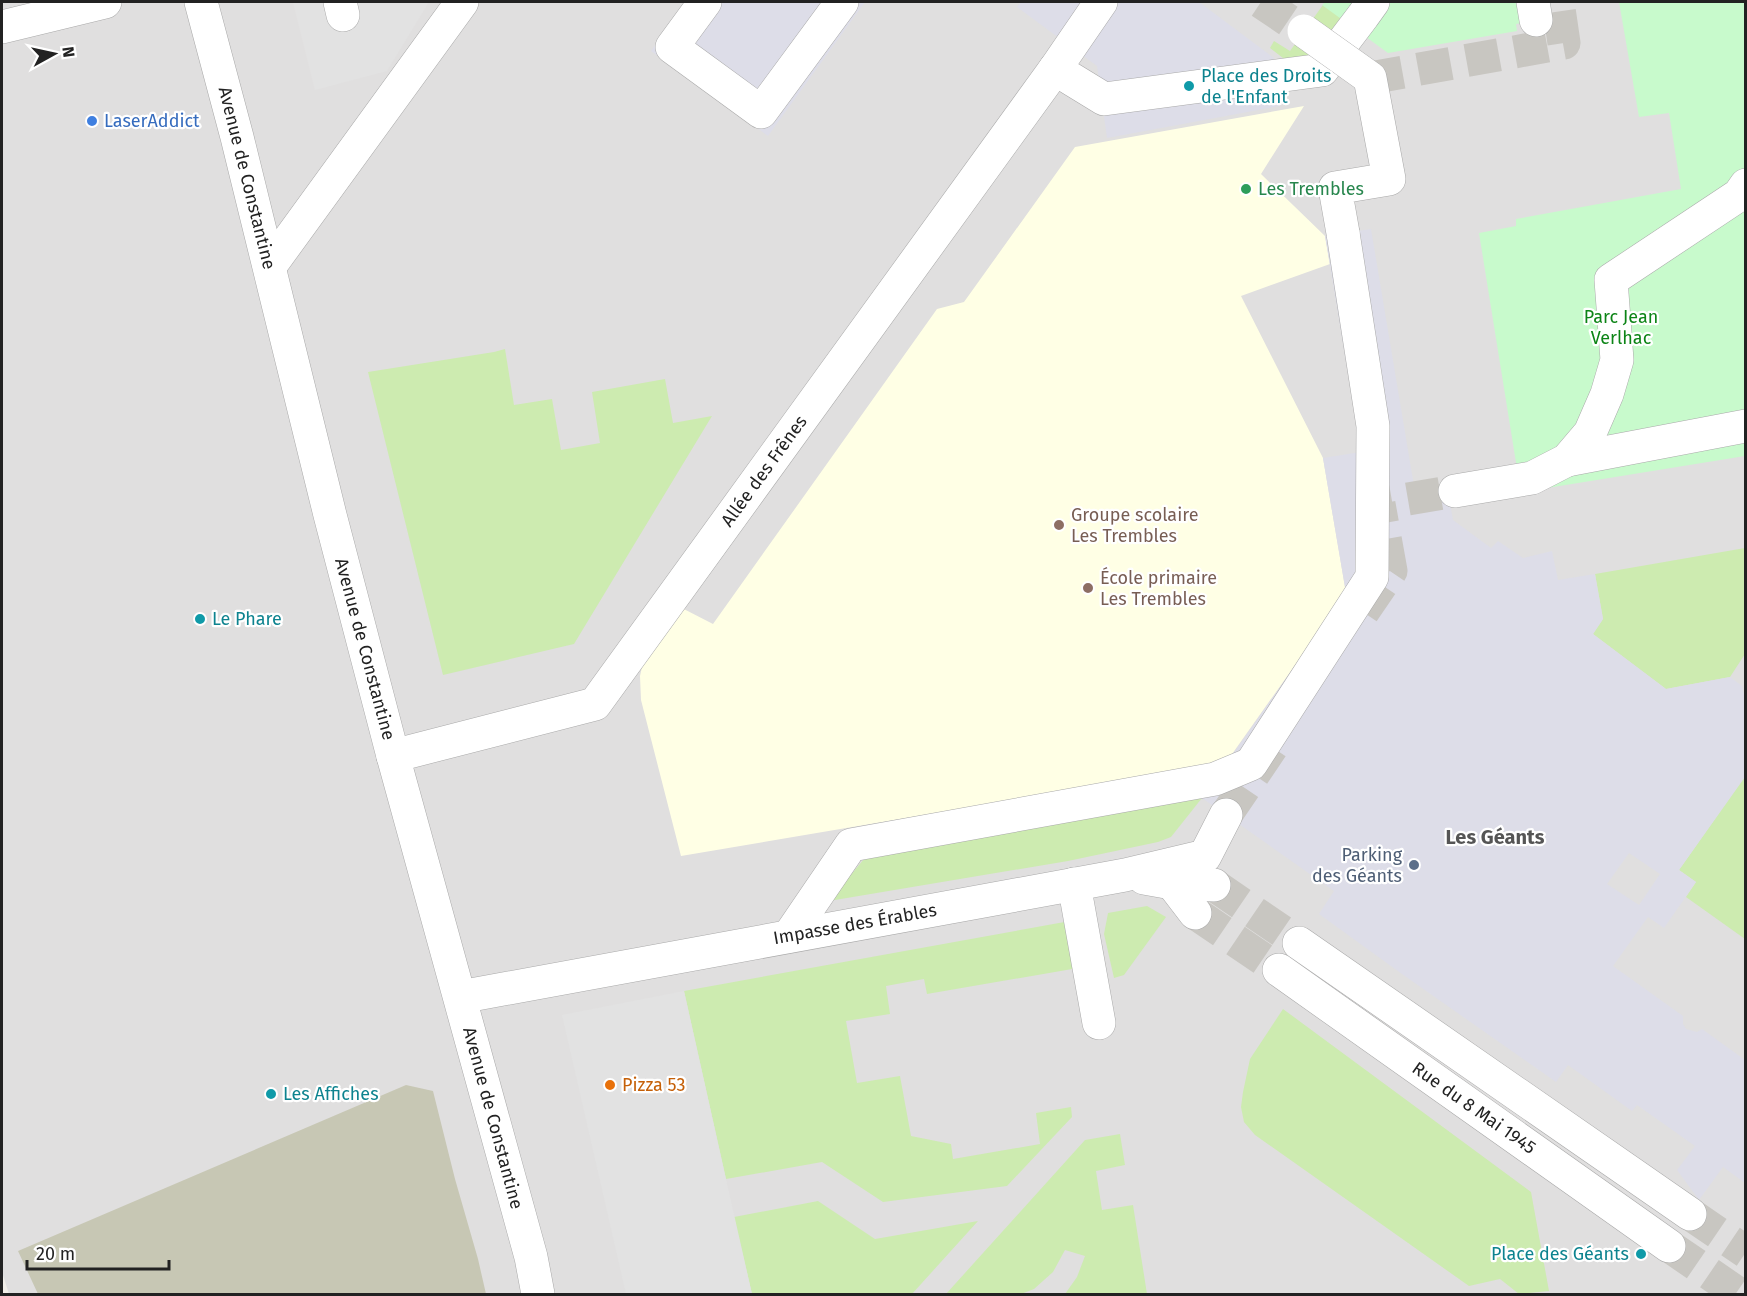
<svg xmlns="http://www.w3.org/2000/svg" width="1747" height="1296" font-family="'Fira Sans',sans-serif">
  <style>
    .residential { fill: #e0dfdf }
    .education { fill: #ffffe5 }
    .construction { fill: #c7c7b4 }
    .grass { fill: #cdebb0 }
    .park { fill: #c8facc }
    .parking { fill: #e2e2e2 }
    .plaza { fill: #dddde8; fill-rule: evenodd }
    .lines { fill: none; stroke-linecap: round; stroke-linejoin: round }
    .minor-tunnel { stroke: #c8c6c1; stroke-width: 33; stroke-dasharray: 33 16; stroke-linecap: butt }
    .minor-casing { stroke: #a9a9a9; stroke-width: 34 }
    .minor { stroke: #fff; stroke-width: 33 }
    .minor-bridge-casing { stroke: #a9a9a9; stroke-width: 34; stroke-linecap: butt }
    .minor-bridge { stroke: #fff; stroke-width: 33 }
    .culture-dot { fill: #0f9aa8; stroke: #fff; stroke-width: 2 }
    .shop-dot { fill: #3f7fe0; stroke: #fff; stroke-width: 2 }
    .leisure-dot { fill: #2e9e5b; stroke: #fff; stroke-width: 2 }
    .education-dot { fill: #8d6e63; stroke: #fff; stroke-width: 2 }
    .service-dot { fill: #5c6f8a; stroke: #fff; stroke-width: 2 }
    .food-dot { fill: #e8710a; stroke: #fff; stroke-width: 2 }
    .labels { text-anchor: middle; dominant-baseline: central; stroke-width: 4.5; stroke-linejoin: round; paint-order: stroke }
    .culture-label { font-size: 18px; fill: #0d838f; stroke: #fff; text-anchor: start }
    .shop-label { font-size: 18px; fill: #366cbe; stroke: #fff; text-anchor: start }
    .street-label { font-size: 18px; fill: #222; stroke: #fff }
    .leisure-label { font-size: 18px; fill: #27864d; stroke: #fff; text-anchor: start }
    .park-label { font-size: 18px; fill: #0c8416; stroke: #fff }
    .education-label { font-size: 18px; fill: #785e54; stroke: #fff; text-anchor: start }
    .service-label { font-size: 18px; fill: #4e5e75; stroke: #fff; text-anchor: end }
    .food-label { font-size: 18px; fill: #c56008; stroke: #fff; text-anchor: start }
    .neighbourhood-label { font-size: 20px; font-weight: bold; fill: #555; stroke: #fff }
  </style>
  <rect width="100%" height="100%" fill="#f2efe9"/>
  <path class="residential" d="M2,2h1743v1292h-1736l-7,-22z"/>
  <path class="education" d="M1304,106l-43,68 64,62 5,28 -89,32 82,162 23,135 -121,171 -544,92 -40,-156 -1,-24 6,-27 30,-44 37,19 224,-315 27,-7 111,-155z"/>
  <path class="construction" d="M406,1085l27,6 22,88 23,80 8,35h-448l-20,-43z"/>
  <g class="grass">
    <path d="M1325,2h31l-41,59 -19,4 -13,-7 -13,-10 4,-7 16,10z"/>
    <path d="M505,349l9,56 38,-6 9,51 39,-7 -8,-51 73,-13 8,44 39,-7 -138,228 -131,31 -75,-303 126,-20z"/>
    <path d="M1745,548v106l-15,23 -64,12 -73,-55 10,-15 -8,-45z"/>
    <path d="M1745,776l1,1 -1,162 -59,-42 10,-15 -17,-12z"/>
    <path d="M1202,798l-31,39 -13,5 -90,19 -239,40 40,-48z"/>
    <path d="M1147,906l19,11 -42,58 -10,3 -10,-44 4,-21z"/>
    <path d="M1070,921l8,47 -151,26 -3,-15 -38,7 4,28 -44,7 11,62 43,-7 11,60 40,8 2,15 87,-15 -4,-31 35,-6 1,10 -65,69 -124,16 -61,-40 -96,17 -42,-188z"/>
    <path d="M1283,1009l248,183 18,99 -30,3 -19,-15 -31,7 -214,-151 -11,-13 -3,-15 2,-15 7,-33z"/>
    <path d="M1120,1134l5,31 -29,6 6,39 31,-5 14,89h-82l12,-17 8,-21 -20,-6 -12,22 -19,17 -13,5h-75l139,-154z"/>
    <path d="M818,1201l57,38 103,-18 -66,73h-160l-18,-77z"/>
  </g>
  <g class="park">
    <path d="M1325,2h221l3,16 -33,6 1,7 -129,22 -66,-48z"/>
    <path d="M1619,2h126v454l-204,33 -23,-14 -39,-242 37,-7v-7l165,-30 -12,-76 -30,4z"/>
  </g>
  <g class="parking">
    <path d="M293,2h136l-42,69 -72,19z"/>
    <path d="M684,991l42,188 26,115h-126l-64,-279z"/>
  </g>
  <g class="plaza">
    <path d="M687,2h178l-97,134 -117,-85z"/>
    <path d="M1021,2h178l75,56 6,48 -173,32 -10,-72 -80,-59z"/>
    <path d="M1371,229l44,263 32,-5 6,33 38,28 7,-7 25,17 29,-7 6,29 37,-6 8,45 -10,15 73,55 64,-12 12,9 4,17 -1,74 -66,93 17,12 -32,46 -16,-11 -35,49 70,50v8l3,5 11,3 5,-3 43,31v123l-22,-16 -24,33 -22,-30 18,-24 -58,-41 -5,6 -64,-46 -12,17 -154,-108 -83,-60 15,-23 -132,-93 144,-205 -23,-135 38,-6 -36,-216zM1629,853l31,21 -21,31 -32,-21z"/>
  </g>
  <g class="lines">
    <g class="minor-tunnel">
      <path d="M1261,2l43,29"/>
      <path d="M1370,78l194,-35 -6,-41"/>
      <path d="M1363,612l28,-41 -12,-67 76,-13"/>
      <path d="M1226,815l46,-68"/>
      <path d="M1214,885l85,58"/>
      <path d="M1195,913l84,57"/>
      <path d="M1690,1214l56,38"/>
      <path d="M1669,1246l70,48"/>
    </g>
    <g class="minor-casing">
      <g id="minor">
        <path d="M201,2l36,135 93,378 63,241 138,501 7,37"/>
        <path d="M340,2l3,13"/>
        <path d="M705,2l-33,45 89,65 81,-110"/>
        <path d="M1101,2l-46,67 49,30 218,-29 41,-54 10,-14"/>
        <path d="M1533,2l3,18"/>
        <path d="M2,27l103,-25"/>
        <path d="M270,266l192,-264"/>
        <path d="M1567,460l179,-34"/>
        <path d="M1455,491l77,-13 35,-18 23,-27 17,-39 10,-34 -6,-80 128,-85 7,-10"/>
        <path d="M393,756l202,-52 460,-635"/>
        <path d="M1144,878l28,5 42,2"/>
        <path d="M1172,883l23,30"/>
        <path d="M1074,884l25,139"/>
        <path d="M789,936l62,-91 364,-66 36,-15 121,-187 1,-151 -30,-193"/>
        <path d="M1299,943l391,271"/>
        <path d="M1279,970l390,276"/>
        <path d="M460,997l665,-122 80,-19 21,-41"/>
      </g>
    </g>
    <use href="#minor" class="minor"/>
    <g class="minor-bridge-casing">
      <path id="minor-bridge" d="M1304,31l66,47 19,101 -54,9 8,45"/>
    </g>
    <use href="#minor-bridge" class="minor-bridge"/>
  </g>
  <g class="culture-dot">
    <circle cx="1189" cy="86" r="6"/>
    <circle cx="200" cy="619" r="6"/>
    <circle cx="271" cy="1094" r="6"/>
    <circle cx="1641" cy="1254" r="6"/>
  </g>
  <circle class="shop-dot" cx="92" cy="121" r="6"/>
  <circle class="leisure-dot" cx="1246" cy="189" r="6"/>
  <g class="education-dot">
    <circle cx="1059" cy="525" r="6"/>
    <circle cx="1088" cy="588" r="6"/>
  </g>
  <circle class="service-dot" cx="1414" cy="865" r="6"/>
  <circle class="food-dot" cx="610" cy="1085" r="6"/>
  <g class="labels">
    <g class="culture-label">
      <text x="1201" y="76">Place des Droits<tspan x="1201" dy="21">de l'Enfant</tspan></text>
      <text x="212" y="619">Le Phare</text>
      <text x="283" y="1094">Les Affiches</text>
      <text x="1629" y="1254" text-anchor="end">Place des Géants</text>
    </g>
    <g class="shop-label">
      <text x="104" y="121">LaserAddict</text>
    </g>
    <g class="street-label">
      <text transform="translate(247 178) rotate(76)">Avenue de Constantine</text>
      <text transform="translate(764 471) rotate(-54)">Allée des Frênes</text>
      <text transform="translate(365 649) rotate(75)">Avenue de Constantine</text>
      <text transform="translate(855 924) rotate(-10)">Impasse des Érables</text>
      <text transform="translate(1474 1108) rotate(35)">Rue du 8 Mai 1945</text>
      <text transform="translate(493 1118) rotate(75)">Avenue de Constantine</text>
    </g>
    <g class="leisure-label">
      <text x="1258" y="189">Les Trembles</text>
    </g>
    <g class="park-label">
      <text x="1621" y="317">Parc Jean<tspan x="1621" dy="21">Verlhac</tspan></text>
    </g>
    <g class="education-label">
      <text x="1071" y="515">Groupe scolaire<tspan x="1071" dy="21">Les Trembles</tspan></text>
      <text x="1100" y="578">École primaire<tspan x="1100" dy="21">Les Trembles</tspan></text>
    </g>
    <g class="service-label">
      <text x="1402" y="855">Parking<tspan x="1402" dy="21">des Géants</tspan></text>
    </g>
    <g class="food-label">
      <text x="622" y="1085">Pizza 53</text>
    </g>
    <g class="neighbourhood-label">
      <text x="1495" y="837">Les Géants</text>
    </g>
  </g>
  <rect width="1747" height="1296" fill="none" stroke="#222222" stroke-width="6"/>
  <g transform="translate(54 54) rotate(82)" stroke="#ffffff" stroke-width="4.5" paint-order="stroke">
  <path d="M0-4.5L10 22L0 15L-10 22Z" fill="#222222"/>
  <text y="-9" font-size="16" font-weight="bold" text-anchor="middle" fill="#222222">N</text>
  </g>
  <path d="M27 1260v9h142v-9" fill="none" stroke="#222222" stroke-width="3"/>
  <text x="36" y="1260" font-size="18" fill="#222222" stroke="#ffffff" stroke-width="4.5" paint-order="stroke">20 m</text>
</svg>
